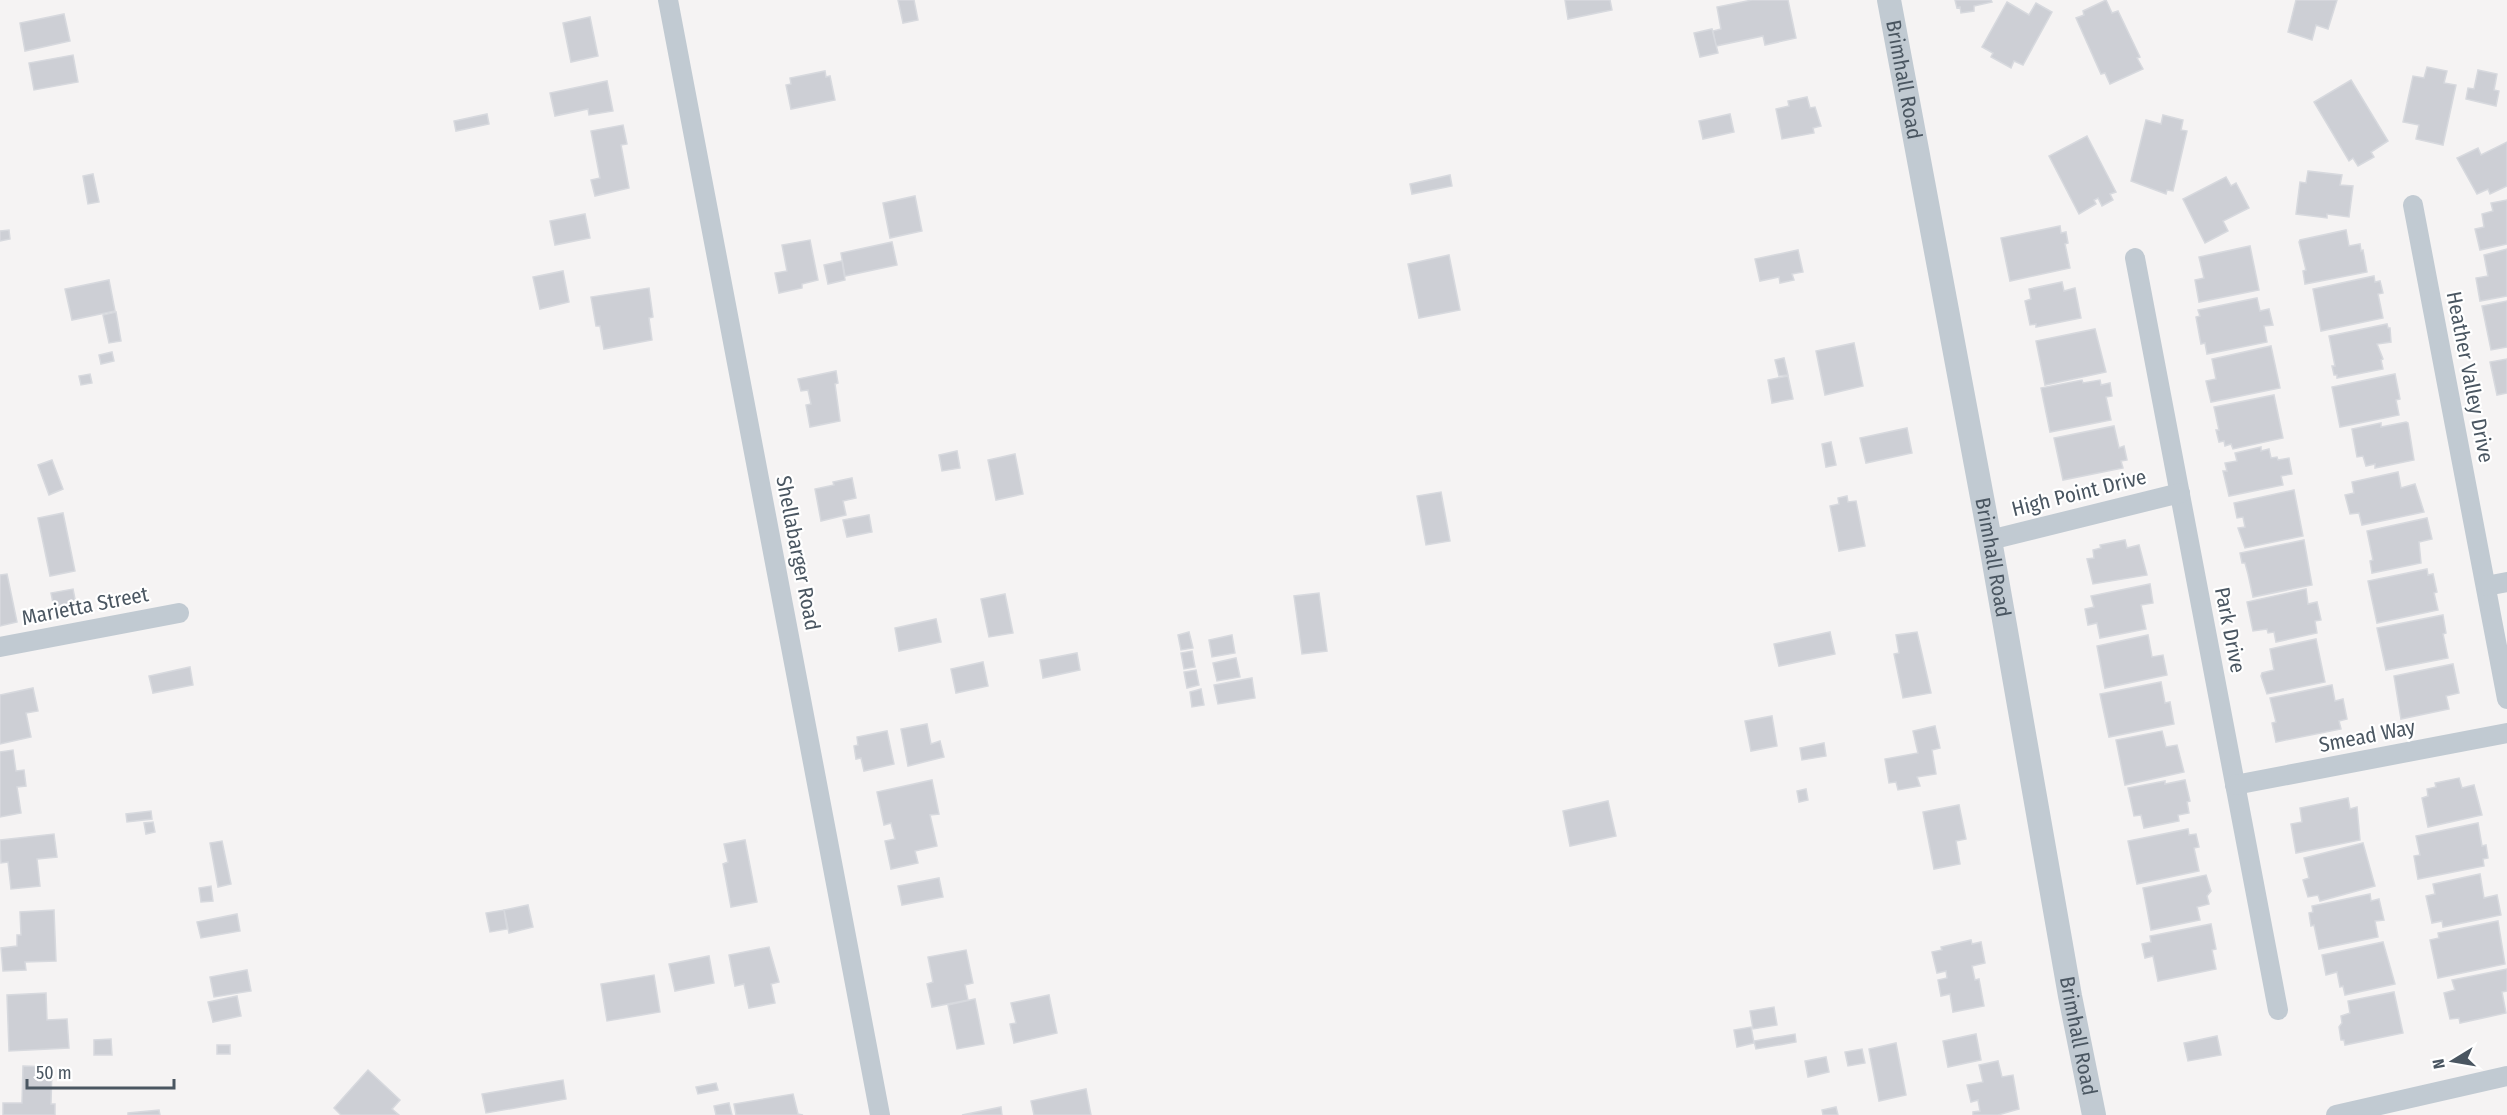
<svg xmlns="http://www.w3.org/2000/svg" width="2507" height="1115" font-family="'Fira Sans Condensed',sans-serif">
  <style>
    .building { fill: #cdcfd5; stroke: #d7d9de; stroke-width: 1.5 }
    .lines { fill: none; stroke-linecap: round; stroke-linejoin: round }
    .minor { stroke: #c1cad2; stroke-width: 20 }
    .tertiary { stroke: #c1cad2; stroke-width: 24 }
    .labels { text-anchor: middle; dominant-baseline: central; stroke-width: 4.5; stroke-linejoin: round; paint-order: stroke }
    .street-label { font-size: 21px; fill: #4a5661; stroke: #fff }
  </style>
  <rect width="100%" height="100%" fill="#f5f3f3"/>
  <g class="building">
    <path d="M898,0h16l4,20 -15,3z"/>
    <path d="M1565,0h45l2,10 -44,9z"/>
    <path d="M1752,0h36l8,38 -31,7 -2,-9 -47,10 -3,-15 8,-2 -4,-22z"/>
    <path d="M1955,0h36l1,2 -18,4v5l-13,2 -1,-6 -3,1z"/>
    <path d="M2106,0l6,13 6,-2 22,46 -3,1 6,11 -33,15 -5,-11 -4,1 -25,-56 8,-3 -1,-4z"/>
    <path d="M2296,0h41l-9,29 -12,-4 -4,15 -24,-8z"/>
    <path d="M2007,2l22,13 7,-12 16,9 -29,53 -9,-4 -3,7 -20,-11 2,-4 -11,-6z"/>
    <path d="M64,14l6,27 -45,10 -5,-28z"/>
    <path d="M590,17l8,39 -27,6 -8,-39z"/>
    <path d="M1712,29l6,24 -18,4 -6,-24z"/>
    <path d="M73,55l5,27 -44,8 -5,-27z"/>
    <path d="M2427,67l20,4 -3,12 12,2 -13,60 -27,-6 3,-14 -16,-3 10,-46 11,2z"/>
    <path d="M2478,70l19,4 -3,16 5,1 -3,15 -30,-7 2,-11 6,1z"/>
    <path d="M825,71l1,6 4,-1 5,24 -44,9 -5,-24 5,-1 -1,-6z"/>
    <path d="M2351,80l37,61 -17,11 3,5 -16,9 -5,-8 -4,3 -35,-59z"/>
    <path d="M607,81l6,30 -24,4 -1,-6 -33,7 -5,-23z"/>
    <path d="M1807,97l3,11 5,-1 6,19 -8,2 1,5 -32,6 -6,-30 13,-3 -1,-5z"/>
    <path d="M487,114l2,10 -33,7 -2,-10z"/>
    <path d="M1730,114l4,18 -31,7 -4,-18z"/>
    <path d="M2163,115l20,5 -2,10 6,1 -14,60 -6,-1 -1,4 -35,-13 15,-61 15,4z"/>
    <path d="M623,125l4,19 -6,1 8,43 -34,8 -4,-16 9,-2 -9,-47z"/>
    <path d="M2087,136l29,56 -6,2 3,6 -11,6 -4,-8 -4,2 2,4 -17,10 -30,-58z"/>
    <path d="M2507,142v44l-17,8 -2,-5 -11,5 -20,-36 21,-10 3,7z"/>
    <path d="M2308,171l34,4 -2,10 13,1 -4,31 -22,-3v4l-31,-4 4,-32 6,1z"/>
    <path d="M93,174l6,28 -11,2 -5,-28z"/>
    <path d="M1450,175l2,11 -40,8 -2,-10z"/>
    <path d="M2226,177l5,9 5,-3 13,25 -26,13 5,10 -23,12 -22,-44z"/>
    <path d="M915,196l7,35 -32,7 -7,-35z"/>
    <path d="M2507,200v44l-27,6 -5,-21 9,-2 -2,-13 11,-3 -2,-8z"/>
    <path d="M585,214l5,24 -35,7 -5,-24z"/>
    <path d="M2060,226l1,7 5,-1 2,11 -3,1 5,24 -60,13 -9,-43z"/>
    <path d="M9,230l1,9 -10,2v-10z"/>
    <path d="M2346,230l3,16 11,-2 1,7 2,-1 4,22 -62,12 -2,-13 3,-1 -7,-28 1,-2z"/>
    <path d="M810,240l8,40 -16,4v4l-23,5 -4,-20 12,-2 -5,-26z"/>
    <path d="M892,242l5,23 -52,11 -4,-23z"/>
    <path d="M2250,246l9,44 -60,12 -4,-22 9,-2 -5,-21z"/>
    <path d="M2507,249v47l-27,5 -4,-23 12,-2 -4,-21z"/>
    <path d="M1798,250l5,22 -11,2 2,6 -14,3 -1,-6 -19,4 -5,-22z"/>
    <path d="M1449,255l11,55 -41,8 -11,-54z"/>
    <path d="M842,261l3,19 -17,4 -4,-19z"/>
    <path d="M563,271l6,31 -29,7 -7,-32z"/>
    <path d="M2374,276l1,6 5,-1 3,12 -5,1 5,24 -62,13 -8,-42z"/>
    <path d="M109,280l6,31 -43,9 -7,-31z"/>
    <path d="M2062,282l2,9 11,-3 6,30 -45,9v-3l-6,1 -5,-24 6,-2 -2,-10z"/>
    <path d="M649,288l4,29 -4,1 3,22 -48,9 -4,-23h-4l-5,-29z"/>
    <path d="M2257,298l3,13 9,-2 4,16 -9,1 3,16 -60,12 -2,-11 -4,1 -5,-27 4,-1 -2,-6z"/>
    <path d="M2507,301v46l-16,3 -9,-44z"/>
    <path d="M116,312l5,29 -12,2 -6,-28z"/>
    <path d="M2387,324l1,4h2l1,14 -14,2 6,15 -2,1 2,9 -46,9v-3h-3l-2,-9h3l-6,-30z"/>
    <path d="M2095,329l11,43 -61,13 -9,-44z"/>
    <path d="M1854,343l9,43 -38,9 -9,-44z"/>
    <path d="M2271,346l9,42 -69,14 -5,-21 10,-2 -4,-20z"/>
    <path d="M112,352l2,9 -13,3 -2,-9z"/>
    <path d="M1784,358l4,17 -9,1 -4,-16z"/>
    <path d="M2507,359v34l-10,2 -7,-33z"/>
    <path d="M836,371l2,12 -3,1 5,37 -30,6 -4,-22 5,-1 -3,-14 -7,1 -3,-12z"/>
    <path d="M90,374l2,9 -11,2 -2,-9z"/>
    <path d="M2395,374l5,25 -4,1 3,15 -59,12 -8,-40z"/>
    <path d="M1788,376l5,23 -21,4 -4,-23z"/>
    <path d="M2082,380l1,3 17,-3 1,5 9,-2 2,13 -6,1 5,23 -61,12 -9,-44z"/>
    <path d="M2274,395l9,43 -50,11 -2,-5 -6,2 -1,-5 -5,1 -3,-12h3l-5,-23z"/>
    <path d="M2406,422l2,1 6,37 -39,8v-4l-9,2 -3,-10 -6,1 -5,-28 29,-6v4z"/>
    <path d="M2114,426l5,22 5,-2 3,14 -6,1 2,7 -60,12 -9,-42z"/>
    <path d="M1907,428l5,25 -46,10 -6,-25z"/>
    <path d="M1831,442l5,23 -10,2 -4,-23z"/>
    <path d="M2261,447v4l8,-2 2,9 6,-1 1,3 11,-2 3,16 -11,2 2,9 -54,11 -6,-25h4l-2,-8 12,-2 -2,-8z"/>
    <path d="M957,451l3,17 -18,3 -3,-16z"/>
    <path d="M1015,454l8,40 -27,6 -8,-40z"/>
    <path d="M52,460l11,29 -14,6 -11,-30z"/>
    <path d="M2398,472l3,16 14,-4 9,28 -62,13 -3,-12 -9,1 -5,-19 9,-2 -2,-11z"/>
    <path d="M852,478l4,20 -13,3 3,14 -25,6 -6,-32 19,-4 -1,-3z"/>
    <path d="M2294,490l9,46 -58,12 -7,-20 7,-1 -2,-10 -6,1 -3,-15z"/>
    <path d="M1441,492l9,49 -24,4 -9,-49z"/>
    <path d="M1847,496l1,6 8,-1 9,45 -26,5 -9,-45 9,-2 -1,-6z"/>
    <path d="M63,513l12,58 -25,5 -12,-58z"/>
    <path d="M869,515l3,17 -25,5 -4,-17z"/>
    <path d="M2427,518l5,21 -13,3 2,21 -49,10 -2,-12 3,-1 -6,-29z"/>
    <path d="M2125,540l2,8 12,-3 8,30 -54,9 -6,-25 7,-1 -1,-8 8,-2 -1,-3z"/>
    <path d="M2304,540l8,45 -59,12 -5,-23 -3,-11h-3l-2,-10z"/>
    <path d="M2427,569l1,6 5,-1 4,18 -3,1 4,17 -61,13 -9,-42z"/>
    <path d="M7,574l10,48 -17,4v-51z"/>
    <path d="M2150,584l3,19 -12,2 5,24 -46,9 -3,-15 -9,2 -3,-16 9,-2 -3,-11z"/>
    <path d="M73,589l3,15 -22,4 -3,-15z"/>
    <path d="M2306,589l2,15 9,-2 4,18 -6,1 2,12 -41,9 -2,-10 -6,1 -1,-4 -14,2 -6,-29z"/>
    <path d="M1319,593l8,58 -25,3 -8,-58z"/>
    <path d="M1005,594l8,39 -24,4 -8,-38z"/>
    <path d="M2443,615l3,18 -3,1 5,24 -62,12 -9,-42z"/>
    <path d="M936,619l5,23 -42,9 -4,-23z"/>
    <path d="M1189,632l4,16 -12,2 -3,-15z"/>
    <path d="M1830,632l5,22 -56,12 -5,-22z"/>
    <path d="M1917,632l14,61 -28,5 -9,-44 5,-1 -3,-18z"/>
    <path d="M1232,635l3,18 -23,4 -3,-17z"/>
    <path d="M2148,635l4,22 11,-2 4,20 -62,13 -8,-42z"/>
    <path d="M2316,639l9,43 -58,12 -6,-18 1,-3 12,-3 -4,-21z"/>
    <path d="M1192,651l3,16 -11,2 -3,-16z"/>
    <path d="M1077,653l3,17 -37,8 -3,-18z"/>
    <path d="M1236,658l4,19 -23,4 -4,-18z"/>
    <path d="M983,662l5,24 -32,7 -5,-24z"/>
    <path d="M2453,664l6,29 -13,3 3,13 -48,10 -7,-43z"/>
    <path d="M190,667l3,18 -40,8 -4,-17z"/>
    <path d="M1196,670l3,15 -12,3 -3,-16z"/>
    <path d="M1252,678l3,20 -37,6 -4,-19z"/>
    <path d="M2161,682l4,21 5,-1 4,22 -65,13 -9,-43z"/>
    <path d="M2332,685l3,16 8,-2 4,20 -8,2 2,8 -65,13 -4,-19 4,-1 -6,-24z"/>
    <path d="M33,688l5,23 -12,2 5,24 -31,7v-49z"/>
    <path d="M1201,689l3,16 -12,2 -2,-15z"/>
    <path d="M1772,716l5,30 -26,5 -6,-30z"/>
    <path d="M927,724l4,20 9,-3 4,16 -36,9 -7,-37z"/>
    <path d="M1935,726l5,22 -8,2 4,24 -19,3 3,9 -22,4 -2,-8 -7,1 -4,-24 33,-6 -5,-22z"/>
    <path d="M887,731l7,33 -30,7 -3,-13 -5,1 -2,-13 4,-1 -1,-8z"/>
    <path d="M2162,731l4,16 11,-2 7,27 -59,13 -9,-45z"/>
    <path d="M1824,743l2,13 -24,4 -2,-12z"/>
    <path d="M13,750l3,21 8,-1 2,16 -9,1 4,26 -21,4v-65z"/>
    <path d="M2459,778l3,10 12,-3 8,30 -54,12 -6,-29 6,-2 -1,-7 9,-2 -1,-4z"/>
    <path d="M932,780l7,34 -9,1 7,31 -22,5 3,12 -27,6 -6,-28 10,-2 -4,-16 -7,2 -7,-33z"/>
    <path d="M2185,780l5,21 -3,1 2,11 -11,2 1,6 -35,7 -3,-13 -7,1 -6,-28 37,-7v3z"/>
    <path d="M1806,789l2,11 -9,2 -2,-11z"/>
    <path d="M2348,798l2,11 7,-2 3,33 -64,13 -5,-29 11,-2 -2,-14z"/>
    <path d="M1608,801l8,35 -46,10 -7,-35z"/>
    <path d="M1959,805l7,34 -10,2 4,23 -26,5 -11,-57z"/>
    <path d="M151,811l1,8 -25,3 -1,-8z"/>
    <path d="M153,822l2,10 -9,2 -2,-11z"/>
    <path d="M2478,823l4,23 4,-1 2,13 -5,1 1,7 -66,13 -4,-23 6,-1 -4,-19z"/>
    <path d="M2188,829l1,6 7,-1 3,13 -5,1 5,23 -62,13 -9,-43z"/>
    <path d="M54,834l3,23 -20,2 3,27 -29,3 -3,-27 -7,1 -1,-23z"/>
    <path d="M745,840l12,62 -26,5 -8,-43 5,-2 -4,-18z"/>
    <path d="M222,841l9,43 -13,3 -8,-44z"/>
    <path d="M2363,843l12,43 -55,15 -2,-6 -10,2 -5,-17 6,-2 -5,-20z"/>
    <path d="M2480,874l4,24 13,-3 4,20 -58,12 -1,-6 -10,2 -6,-27 9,-2 -2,-10z"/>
    <path d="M2206,875l5,16 -4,5 2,8 -12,3 3,13 -49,10 -8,-42z"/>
    <path d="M939,878l4,19 -41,8 -4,-19z"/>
    <path d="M211,886l2,15 -12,1 -2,-14z"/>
    <path d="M2370,894l1,7 8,-2 5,21 -9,1 3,16 -59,12 -5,-24 -3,1 -2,-13 4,-1 -1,-6z"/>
    <path d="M528,905l5,22 -24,6 -5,-23z"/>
    <path d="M54,910l2,51 -31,1 1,8 -23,1 -2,-23 16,-2v-11h4l-1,-23z"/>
    <path d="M504,910l3,19 -17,3 -4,-19z"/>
    <path d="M237,914l3,17 -39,7 -4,-16z"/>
    <path d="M2498,921l7,43 -67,14 -8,-38 9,-2 -1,-5z"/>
    <path d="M2211,924l5,25 -4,1 4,19 -58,12 -5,-25 -8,2 -3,-14 9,-2 -1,-6z"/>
    <path d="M1971,940l1,4 9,-2 4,21 -13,3 3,14 4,-1 5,27 -31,6 -3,-18 -9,2 -3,-16 9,-2 -1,-7 -9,2 -5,-21 10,-2 -1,-3z"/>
    <path d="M2383,942l12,42 -50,11 -2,-9 -3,1 -3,-15 -11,3 -4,-20z"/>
    <path d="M769,947l10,35 -8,2 4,19 -26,5 -5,-24 -9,2 -6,-31z"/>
    <path d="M966,950l7,33 -8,2 3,15 -36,7 -5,-23 6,-2 -5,-25z"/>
    <path d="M709,956l5,27 -39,8 -6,-27z"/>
    <path d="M2507,969v22l-5,1 4,21 -46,10 -1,-5 -9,1 -6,-26 11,-3 -3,-10z"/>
    <path d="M247,970l4,21 -37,6 -4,-20z"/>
    <path d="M654,975l6,37 -53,9 -6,-37z"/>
    <path d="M2394,992l9,41 -58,12 -1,-5h-3l-2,-13 3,-4 -1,-7 9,-3 -2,-12z"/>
    <path d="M46,993l1,27 20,-1 2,29 -60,3 -2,-56z"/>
    <path d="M1049,995l8,38 -43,10 -4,-19 6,-1 -5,-20z"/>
    <path d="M237,996l4,20 -28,6 -5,-20z"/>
    <path d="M975,999l9,45 -27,5 -9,-44z"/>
    <path d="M1774,1007l3,18 -24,4 -3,-18z"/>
    <path d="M1751,1027l3,16 -17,4 -3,-17z"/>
    <path d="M1795,1034l1,8 -40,7 -2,-8z"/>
    <path d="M1976,1034l5,26 -33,7 -5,-26z"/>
    <path d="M2217,1036l4,19 -33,6 -4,-18z"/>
    <path d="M111,1039l1,16h-18v-15z"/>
    <path d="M1896,1043l10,52 -27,6 -10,-52z"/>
    <rect x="217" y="1045" width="13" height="9"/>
    <path d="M1862,1049l3,14 -17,3 -3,-14z"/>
    <path d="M1826,1057l3,15 -21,5 -3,-16z"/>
    <path d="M1998,1061l4,16 11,-2 6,34 -21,6h-25v-3l7,-1 -2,-11 -7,2 -4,-17 16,-3 -4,-17z"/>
    <path d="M23,1066l29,1 -1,37h4v11h-52v-12h19z"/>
    <path d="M368,1070l32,30 -8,9 7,6h-58l-7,-7z"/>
    <path d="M563,1080l3,19 -80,14 -4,-19z"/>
    <path d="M716,1083l2,7 -20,4 -2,-7z"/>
    <path d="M1086,1089l5,26h-57l-3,-14z"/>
    <path d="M793,1094l5,20 5,1h-67l-2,-11z"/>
    <path d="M729,1103l3,12h-16l-2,-9z"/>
    <path d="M1001,1107l1,8h-40z"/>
    <path d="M1836,1107l2,8h-15l-1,-5z"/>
    <path d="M159,1110l1,5h-32v-2z"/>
  </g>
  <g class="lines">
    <g class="minor">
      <path d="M668,0l212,1115"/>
      <path d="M2413,205l94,494"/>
      <path d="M2135,258l143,752"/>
      <path d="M1990,540l190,-47"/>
      <path d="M2486,586l21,-4"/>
      <path d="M0,647l179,-34"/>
      <path d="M2235,785l272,-52"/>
      <path d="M2336,1115l171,-39"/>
    </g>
    <path class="tertiary" id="s1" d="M1889,0l101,540 80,456 24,119"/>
  </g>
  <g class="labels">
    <g class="street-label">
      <text stroke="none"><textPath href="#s1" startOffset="81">Brimhall Road</textPath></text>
      <text transform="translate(2470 377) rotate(79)">Heather Valley Drive</text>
      <text transform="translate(2079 493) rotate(-14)">High Point Drive</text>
      <text transform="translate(798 553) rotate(79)">Shellabarger Road</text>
      <text stroke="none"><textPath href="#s1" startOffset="567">Brimhall Road</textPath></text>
      <text transform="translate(85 606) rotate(-11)">Marietta Street</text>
      <text transform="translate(2230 630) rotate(79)">Park Drive</text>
      <text transform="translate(2367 736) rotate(-11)">Smead Way</text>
      <text stroke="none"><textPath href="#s1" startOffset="1053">Brimhall Road</textPath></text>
    </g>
  </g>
  <g transform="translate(2453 1061) rotate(259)" stroke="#ffffff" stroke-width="4.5" paint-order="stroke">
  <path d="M0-4.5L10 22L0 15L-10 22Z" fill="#4a5661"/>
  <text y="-9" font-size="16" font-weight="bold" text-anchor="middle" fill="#4a5661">N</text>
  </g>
  <path d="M27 1079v9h147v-9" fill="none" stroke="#4a5661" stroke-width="3"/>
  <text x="36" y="1079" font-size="18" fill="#4a5661" stroke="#ffffff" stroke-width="4.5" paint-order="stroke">50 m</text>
</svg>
